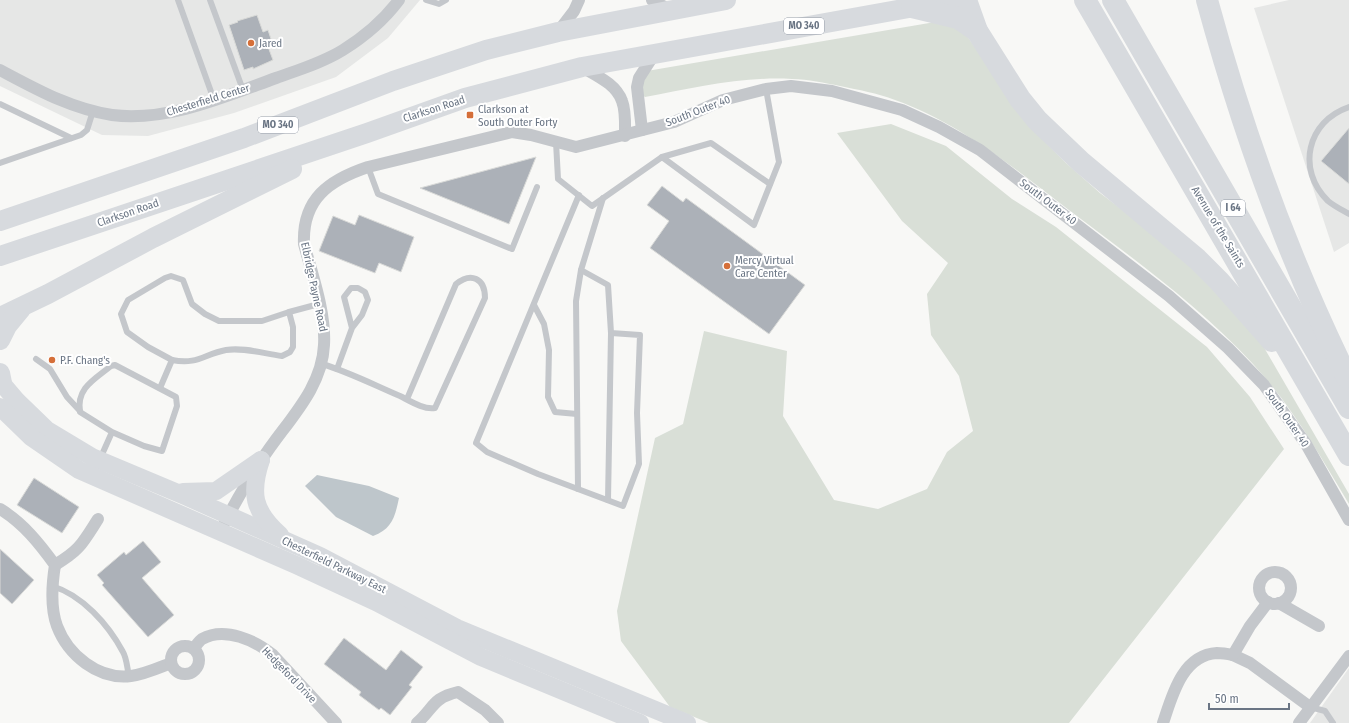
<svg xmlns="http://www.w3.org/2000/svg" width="1349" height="723" font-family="'Fira Sans Condensed',sans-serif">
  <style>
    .built { fill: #e6e7e6 }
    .green { fill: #d9dfd7 }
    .water { fill: #bec6cb }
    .building { fill: #acb1b8; stroke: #d9dad8 }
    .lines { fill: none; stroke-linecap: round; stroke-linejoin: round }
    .lane { stroke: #c4c7cb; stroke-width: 6 }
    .street { stroke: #c4c7cb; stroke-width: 12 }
    .secondary { stroke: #d7dade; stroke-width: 18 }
    .primary { stroke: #d7dade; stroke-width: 20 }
    .highway { stroke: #d7dade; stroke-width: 22 }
    .poi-dot { fill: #d56f39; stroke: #fff; stroke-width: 1.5 }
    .labels { text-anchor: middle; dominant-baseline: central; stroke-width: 4; stroke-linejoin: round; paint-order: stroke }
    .shield { fill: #fff; stroke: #979ea9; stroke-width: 1 }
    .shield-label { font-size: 10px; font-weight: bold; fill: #6a7584 }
    .poi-label { font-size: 11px; fill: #6a7584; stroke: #fff; text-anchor: start }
    .street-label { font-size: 11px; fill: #6a7584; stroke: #fff }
  </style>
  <rect width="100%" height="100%" fill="#f8f8f6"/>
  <g class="built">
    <path d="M0,0h420l-32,38 -52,39 -102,36 -86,23 -46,-1 -102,-49z"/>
    <path d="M1289,0h60v243l-15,9 -80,-244z"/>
    <path d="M1349,668v55h-39z"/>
  </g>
  <g class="green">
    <path d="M941,21l24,12 69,98 32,32 34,30 81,61 81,90 87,150v10c-29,-48 -57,-98 -96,-140 -49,-53 -107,-96 -164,-139 -61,-45 -121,-99 -194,-125 -18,-7 -36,-10 -55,-14 -15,-3 -32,-7 -48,-7 -49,-3 -99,9 -147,18l-6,-5 2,-20z"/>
    <path d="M891,124l55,22 66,53 44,28 151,120 43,50 34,52 -215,274h-360l-39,-16 -49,-66 -4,-30 38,-173 28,-14 21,-93 83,20 -4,65 51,84 44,9 49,-20 20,-37 26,-21 -14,-55 -28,-41 -4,-41 21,-31 -46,-42 -65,-88z"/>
  </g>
  <path class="water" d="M317,475l52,11 30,12c-4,19 -7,31 -26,38l-37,-19 -31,-31z"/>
  <g class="building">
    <path d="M257,15l6,17 5,-2 4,12 -5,2 6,16 -20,9v-2l-9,3 -15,-45 9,-3 -1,-1z"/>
    <path d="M1349,128v56l-28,-23z"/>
    <path d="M536,157l-27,67 -89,-36z"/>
    <path d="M662,186l21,16 3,-4 119,87 -36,49 -119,-86 19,-27 -22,-16z"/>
    <path d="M359,215l55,22 -13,35 -22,-9 -4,10 -56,-22 14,-35 22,9z"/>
    <path d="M34,478l45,29 -17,26 -45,-28z"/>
    <path d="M143,541l18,21 -19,16 32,37 -26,22 -46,-52 2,-2 -7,-8 27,-23 2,3z"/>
    <path d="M0,549l34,31 -22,24 -12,-11z"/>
    <path d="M344,638l42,32 15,-20 22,17 -14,18 3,2 -22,28 -9,-7 -2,2 -20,-15 2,-3 -37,-28z"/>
  </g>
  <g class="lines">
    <g class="lane">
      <path d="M178,0l36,100"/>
      <path d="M210,0l33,90"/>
      <path d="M426,0l13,4 7,-4"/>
      <path d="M0,104l71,34"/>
      <path d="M1349,107c-42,14 -53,63 -21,94 6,5 14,9 21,13"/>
      <path d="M556,142l2,37 34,27 70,-49 92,68 25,-63 -13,-73"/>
      <path d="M662,157l49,-14 59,41"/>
      <path d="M0,163l81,-28 6,-5 6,-19"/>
      <path d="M368,167l10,27 134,55 25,-62"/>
      <path d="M579,195l-103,248 11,9 51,22 85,32 16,-42 -2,-51 3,-78 -29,-2 -3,-48 -27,-15 22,-72"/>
      <path d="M534,305l10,19 5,26 -1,47 7,15 22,2"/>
      <path d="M36,359l14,10 17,28 13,14"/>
      <path d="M172,360l-24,-13 -21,-15 -6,-18 7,-14 37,-22 6,-2 12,4 9,24 13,10 14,7h43l27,-9"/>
      <path d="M322,364c27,8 52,21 78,32 10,5 24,14 35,12l50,-110c0,-20 -14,-26 -29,-14l-49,115"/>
      <path d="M337,369l15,-41 10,-13 6,-15 -3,-8 -7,-4h-7l-7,9 8,31"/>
      <path d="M160,388l12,-28c26,5 32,-6 54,-10 18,-3 39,4 56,6l8,-4 3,-5v-20l-4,-15 30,-8"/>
      <path d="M100,459l12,-27 -32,-20c-4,-24 15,-33 31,-46l4,-1 61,32 1,9 -15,45 -18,-5 -32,-14"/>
      <path d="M578,489l-2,-188 5,-31"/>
      <path d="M608,500l3,-167"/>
      <path d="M52,586c30,9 56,38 71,66 4,7 4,16 6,24"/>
      <path d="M1310,707l15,4 8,12"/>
    </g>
    <g class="street">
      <path d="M652,0l18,10"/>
      <path d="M558,32l16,-21 5,-11"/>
      <path d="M582,67c15,9 34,17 40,34 4,10 3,24 3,35"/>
      <path d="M0,70c36,19 71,39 112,45 56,7 112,-18 164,-37 22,-8 46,-15 67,-28 21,-13 41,-30 56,-50"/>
      <path d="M642,130l-5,-43 2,-9 16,-25"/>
      <path d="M0,509c23,14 39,34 55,56 -3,19 -5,42 2,61 11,29 41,54 74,50 14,-2 27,-8 40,-13"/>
      <path d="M225,522c11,-21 23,-42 36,-61 23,-37 61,-70 63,-116 2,-32 -12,-71 -20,-101 -2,-45 25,-64 64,-77l144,-35 19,3 45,12 98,-25 49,-22 43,-11 25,-3 41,5 70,19 37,17 41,23 189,146 59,52 36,37 42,59 43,76"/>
      <path d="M55,565c25,-15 27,-21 43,-46"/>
      <circle cx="1275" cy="588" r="16"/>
      <path d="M1279,603l40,23"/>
      <circle cx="185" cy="660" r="14"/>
      <path d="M194,648c2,-2 5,-7 8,-9 23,-13 54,2 71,16l63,68"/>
      <path d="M1233,655l17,8 60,44"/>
      <path d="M417,723c17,-15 15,-25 41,-31l27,18 13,13"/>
      <path d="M1163,723c9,-27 19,-68 54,-70 5,0 11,1 16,2l17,-29 18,-24"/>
      <path d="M1299,723l50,-67"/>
    </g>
    <g class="secondary">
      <path d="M0,381l17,20 30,29 45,27 93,39 135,60 137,72 230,95"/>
      <path d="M0,407l31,30 48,33 217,95 80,37 105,55 159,66"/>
      <path d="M261,460c-11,33 -8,51 19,75"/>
      <path d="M183,492l33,-1 45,-31"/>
    </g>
    <g class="primary">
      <path d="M0,221l244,-83 149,-57 93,-31 72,-18 168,-32"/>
      <path d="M0,256l367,-123 98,-35 117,-31 371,-67"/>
      <path d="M0,317l48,-23 105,-56 139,-69"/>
      <path d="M0,340l7,-14 14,-17"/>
      <path d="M0,373l2,10"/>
    </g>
    <g class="highway">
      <path d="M966,0l11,31 43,68 17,21 44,42 116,97 22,22 53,60"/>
      <path d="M1085,0l264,455"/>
      <path d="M1113,0l236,408"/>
      <path d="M1207,0c35,129 81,257 140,377"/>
      <path d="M912,7l46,11 19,13"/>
    </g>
  </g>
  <g class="poi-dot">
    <circle cx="251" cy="43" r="4"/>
    <rect x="466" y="111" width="8" height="8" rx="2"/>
    <circle cx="727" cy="266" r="4"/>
    <circle cx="52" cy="360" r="4"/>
  </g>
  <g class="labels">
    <g class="shield">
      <rect x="784" y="18" width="40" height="16" rx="3"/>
      <rect x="258" y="117" width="40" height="16" rx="3"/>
      <rect x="1221" y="200" width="24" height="16" rx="3"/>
    </g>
    <g class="shield-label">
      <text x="804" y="26">MO 340</text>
      <text x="278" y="125">MO 340</text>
      <text x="1233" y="208">I 64</text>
    </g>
    <g class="poi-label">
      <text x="259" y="43">Jared</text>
      <text x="478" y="109">Clarkson at<tspan x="478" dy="13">South Outer Forty</tspan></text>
      <text x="735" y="260">Mercy Virtual<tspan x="735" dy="13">Care Center</tspan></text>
      <text x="60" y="360">P.F. Chang's</text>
    </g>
    <g class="street-label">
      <text transform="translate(208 100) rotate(-17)">Chesterfield Center</text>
      <text transform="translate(434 109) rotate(-18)">Clarkson Road</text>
      <text transform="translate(698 111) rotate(-21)">South Outer 40</text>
      <text transform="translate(1048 202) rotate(37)">South Outer 40</text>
      <text transform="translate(128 213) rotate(-19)">Clarkson Road</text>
      <text transform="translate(1218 227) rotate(59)">Avenue of the Saints</text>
      <text transform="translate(314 287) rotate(78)">Elbridge Payne Road</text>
      <text transform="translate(1287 418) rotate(55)">South Outer 40</text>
      <text transform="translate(334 565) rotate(26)">Chesterfield Parkway East</text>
      <text transform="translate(289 675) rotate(46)">Hedgeford Drive</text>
    </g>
  </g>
  <path d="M1209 703v6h80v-6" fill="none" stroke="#6a7584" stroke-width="2"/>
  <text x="1215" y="703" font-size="12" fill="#6a7584" stroke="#ffffff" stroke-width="3" paint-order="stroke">50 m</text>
</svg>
